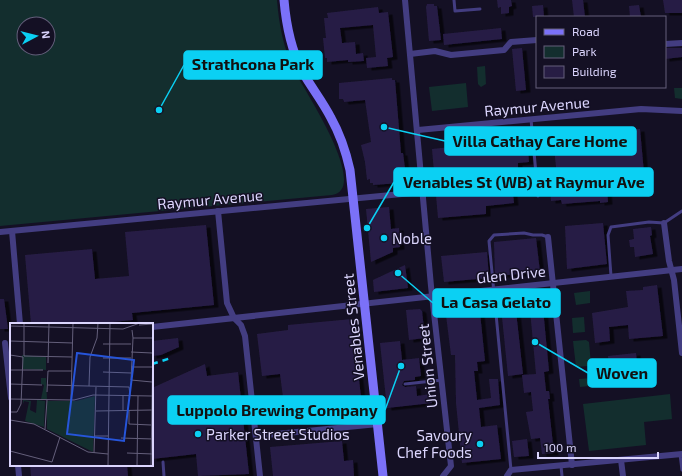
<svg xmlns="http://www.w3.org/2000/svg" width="682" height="476" font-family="'Exo 2',sans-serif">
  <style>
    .green { fill: #132e2e; fill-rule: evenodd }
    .building { fill: #271d44; filter: url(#shadow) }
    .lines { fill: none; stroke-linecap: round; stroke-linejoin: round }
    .lane { stroke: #433d81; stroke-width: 3 }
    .street { stroke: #433d81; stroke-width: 6 }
    .secondary { stroke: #7b71f8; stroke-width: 9 }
    .rail { stroke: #0bd0f3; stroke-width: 2.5; stroke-dasharray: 6 5; stroke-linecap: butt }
    .poi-dot { fill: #0bd0f3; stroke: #141024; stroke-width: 1.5 }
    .labels { text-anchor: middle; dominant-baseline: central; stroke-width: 3; stroke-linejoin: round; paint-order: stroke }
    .street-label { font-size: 15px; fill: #dbd5fd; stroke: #141024 }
    .poi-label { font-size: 15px; fill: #dbd5fd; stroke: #141024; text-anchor: start }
    .inset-road { fill: none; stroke: #645f7b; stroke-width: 1 }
    .view { fill: #2655da; fill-opacity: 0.15; stroke: #2655da; stroke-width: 2 }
    .inset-edge { fill: none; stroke: #dbd5fd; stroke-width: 2 }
    .leader { fill: none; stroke: #0bd0f3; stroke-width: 1.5 }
    .callout-dot { fill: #0bd0f3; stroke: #141024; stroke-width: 1.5 }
    .callout { fill: #0bd0f3; stroke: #0bd0f3; stroke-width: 1.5 }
    .callout-label { font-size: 16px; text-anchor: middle; font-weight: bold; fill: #111 }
  </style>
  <defs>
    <filter id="shadow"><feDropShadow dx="4.5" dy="2.5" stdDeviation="0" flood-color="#0009"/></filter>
  </defs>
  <rect width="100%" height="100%" fill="#141024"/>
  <g class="green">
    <path d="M0,0h277c2,24 6,46 16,68 7,16 79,121 39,127l-332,31zM24,24h24v24h-24z"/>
    <path d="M485,66l1,18 -5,3 -3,-3 -1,-17z"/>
    <path d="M466,83l2,24 -36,4 -3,-24z"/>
    <path d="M674,88h8v11l-7,-1z"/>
    <path d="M590,291v12l-14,2 -2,-12z"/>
    <path d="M584,317l1,15 -12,1 -1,-15z"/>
    <path d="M586,340l3,2 2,22 -2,2 -13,1 -3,-26z"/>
    <path d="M592,378v5l-3,3 -9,1 -1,-8z"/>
    <path d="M670,394l2,25 -28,3 2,23 -57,6 -6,-47z"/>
  </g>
  <g class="building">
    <path d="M497,0h14l1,6 -3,1v6l-8,1v-7l-3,1z"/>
    <path d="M572,0h11l2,17h-11z"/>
    <path d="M663,0h19v13h-17z"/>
    <path d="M427,4h7v2h3l4,34 -12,1 -3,-34z"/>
    <path d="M543,5l1,12h-11l-1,-11z"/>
    <path d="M639,5l2,12h-11l-1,-11z"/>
    <path d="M378,7l1,6 9,-1 5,45 -6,1 1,8 -21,2 -1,-10 10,-1 -3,-32 -33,3 2,15 13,-1 1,12 7,-1 1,8 -16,1v-2l-21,2v-4h-2l-2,-20h3l-2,-20h4l-1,-5z"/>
    <path d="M501,28l1,11 -58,6 -1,-11z"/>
    <path d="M522,48l4,42 -10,1 -4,-42z"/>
    <path d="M665,48h17v9l-17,2z"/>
    <path d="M392,78v2h3l6,73h2l3,23h-3l1,4 -4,1v2l-27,2v-2h-3v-4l-3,1 -2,-18 -4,-17 10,-3 -6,-42 -21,2 -1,-3h-4v-16z"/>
    <path d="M640,129l4,44 -38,4 2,25 -8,1v-2l-38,3 -1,-4 -10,1 -2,-23 8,-1 -4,-40z"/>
    <path d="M527,139l2,23 -11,1v5h-8l4,35 -28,3v8l-48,4 -6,-69z"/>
    <path d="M389,207l2,22 8,-1 1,19 -7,1v4l-22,10 -5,-53z"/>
    <path d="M603,223l4,41 -40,5 -2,-43z"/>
    <path d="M206,225l8,80 -82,8 1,7 -41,4h-61l-6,-69 67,-6 3,30 34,-3 -4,-44z"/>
    <path d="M651,227l1,8 -2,1 3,18 -18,3 -1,-10h-4l-1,-7 5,-1 -1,-10z"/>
    <path d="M536,238l4,34 -45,4 -1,-34z"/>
    <path d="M487,252l2,25 -1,1 -44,4 -3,-26z"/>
    <path d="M405,265l3,23 -34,4 -1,-12z"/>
    <path d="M657,285l6,51 -34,3 -1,-14 -19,2 1,14 -15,2 -3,-30 36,-6 -2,-16 17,-1v-3z"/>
    <path d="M542,298l7,73 -5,1 2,19h3l1,8h-2l6,54 -12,1 -2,-16 -9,1 -5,-27 7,-1 -2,-19 -7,1 -2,-18 14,-1 -6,-64 -14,1 7,63 -15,2 -6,-59h3l-1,-16z"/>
    <path d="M0,299h4l4,30h-8z"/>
    <path d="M479,303l6,58 -8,1 1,9h-4l3,29 14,-2 -2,-19h9l2,26 -21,3 2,19 16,-2 4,34 -39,4 -6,-60 -1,-48h-4l-6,-48z"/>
    <path d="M420,309l2,2 3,27 -16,2 -3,-30z"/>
    <path d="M352,319l11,95 -12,1 -1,-10 -65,8 -5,-39 -18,2 -5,-42 31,-4v-5z"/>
    <path d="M178,338l1,9 -18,8 -9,1v-15z"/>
    <path d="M400,341l2,19 17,-2 2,18 -6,1v3l-11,1 -2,4 3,2 11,-1 1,10 14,-2 1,9 -45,5 -7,-65z"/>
    <path d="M636,353l1,9 8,-1 1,12h-7l1,6 -29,3 -1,-7 -11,1 -1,-10 11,-1 -1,-9z"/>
    <path d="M205,364l2,12 31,-4 11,102 -51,2 -2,-22 -44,5v-71z"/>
    <path d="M527,439l2,17 -15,1 -2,-16z"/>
    <path d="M342,441l2,20 9,-1 1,16h-81l-3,-29z"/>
    <path d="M30,465h97l1,11h-97z"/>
  </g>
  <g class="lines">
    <g class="lane">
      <path d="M454,0l1,11 25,-2"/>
      <path d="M531,119l7,77"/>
      <path d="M611,276l-3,-41 3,-8 38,-5 15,1 18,-12"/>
      <path d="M405,384l37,-4"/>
      <path d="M680,454l2,16"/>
      <path d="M163,462l1,14"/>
      <path d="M561,466l1,10"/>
      <path d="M511,470l-22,-229 5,-6 30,-2 9,2h9l6,2"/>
    </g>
    <g class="street">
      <path d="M405,0l26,286 20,180 -8,10"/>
      <path d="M665,44l17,-1"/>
      <path d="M410,54l25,-3 16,4 53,-5 7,-8 26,-2"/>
      <path d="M418,130l223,-21 41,2"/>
      <path d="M218,211l9,92 7,15 7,7 4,11 15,140"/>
      <path d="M664,223l5,38 5,19 8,73"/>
      <path d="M12,231l8,93"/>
      <path d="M0,232l423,-40"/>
      <path d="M548,237l24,228"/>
      <path d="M152,327l530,-58"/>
      <path d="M5,343l6,55"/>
      <path d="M256,436l122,-12"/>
      <path d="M621,460l2,16"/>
      <path d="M18,465l1,11"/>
      <path d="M507,476l4,-6 171,-16"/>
    </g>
    <path class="secondary" d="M284,0c2,24 7,49 18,71 9,16 21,31 29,47 9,16 15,34 19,52l33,306"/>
    <path class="rail" d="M152,364l19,-6"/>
  </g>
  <g class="poi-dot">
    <circle cx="384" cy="238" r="4"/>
    <circle cx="198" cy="434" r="4"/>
    <circle cx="480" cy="444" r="4"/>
  </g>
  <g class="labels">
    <g class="street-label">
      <text transform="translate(537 106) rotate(-5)">Raymur Avenue</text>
      <text transform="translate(210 199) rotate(-5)">Raymur Avenue</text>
      <text transform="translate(511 274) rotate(-6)">Glen Drive</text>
      <text transform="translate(353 327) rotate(-96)">Venables Street</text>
      <text transform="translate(427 366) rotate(-96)">Union Street</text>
    </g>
    <g class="poi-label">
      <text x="392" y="238">Noble</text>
      <text x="206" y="434">Parker Street Studios</text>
      <text x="472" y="435" text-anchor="end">Savoury<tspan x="472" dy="17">Chef Foods</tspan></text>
    </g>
  </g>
  <g transform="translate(10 323)">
    <rect width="143" height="143" fill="#141024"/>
    <path d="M12,32l24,2v13l-23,-1zM31,55h5l1,21h-6l3,-14 -3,-1zM85,73l-2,56 -46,-23v-28h29zM13,77l8,1 -1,9 6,3 1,-13 8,1 -1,26 -19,-6 4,-19 -5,-1 -1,3z" fill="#132e2e"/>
    <path class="inset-road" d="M14,0v33l48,1M129,2l14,-1M0,3l113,3 17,-6M122,7l1,8h20M123,15l-2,42 21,2M0,18l63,2M93,21h28M121,29l21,1M0,32l13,2 -2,47 -4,8h-7M93,35h28M38,40l1,-40M121,44h22M0,47h33M93,49l28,1M0,61l32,1M37,62l82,2 1,8M79,63l1,-29 7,-19 1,-15M37,69l1,-21h24M0,76l64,1 19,-5 59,1M61,77l2,-77M113,87v-15M119,87v14l22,1M86,88l56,-1M0,97l24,4 54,28 20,2M35,106l2,-29M85,113h13M111,115l32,1M0,128l42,11 8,-25M84,130l2,-66M117,130l26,1M98,143l2,-143M127,143l1,-70M141,143l2,-130"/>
    <path class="view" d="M67,30l57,7 -10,81 -57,-7z"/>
    <rect width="143" height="143" class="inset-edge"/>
  </g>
  <path class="leader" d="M159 110L184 65M384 127L445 141M367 228L394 182M398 273L433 303M535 342L588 373M401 366L385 410"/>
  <g class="callout-dot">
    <circle cx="159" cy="110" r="4"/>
    <circle cx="384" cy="127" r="4"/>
    <circle cx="367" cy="228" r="4"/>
    <circle cx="398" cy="273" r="4"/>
    <circle cx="535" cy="342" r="4"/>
    <circle cx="401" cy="366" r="4"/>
  </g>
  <g class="callout">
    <rect x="184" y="51" width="138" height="28" rx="4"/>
    <rect x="445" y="127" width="191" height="28" rx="4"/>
    <rect x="394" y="168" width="259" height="28" rx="4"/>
    <rect x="433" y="289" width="127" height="28" rx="4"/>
    <rect x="588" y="359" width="68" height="28" rx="4"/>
    <rect x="168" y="396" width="217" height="28" rx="4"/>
  </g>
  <g class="callout-label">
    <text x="253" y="70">Strathcona Park</text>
    <text x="540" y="147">Villa Cathay Care Home</text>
    <text x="524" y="188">Venables St (WB) at Raymur Ave</text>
    <text x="496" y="308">La Casa Gelato</text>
    <text x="622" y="379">Woven</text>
    <text x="277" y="416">Luppolo Brewing Company</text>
  </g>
  <rect x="536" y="16" width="130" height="72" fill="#141024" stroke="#645f7b"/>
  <rect x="544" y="29" width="20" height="6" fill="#7b71f8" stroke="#645f7b"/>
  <text x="572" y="36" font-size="12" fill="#dbd5fd">Road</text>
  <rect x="544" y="46" width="20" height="12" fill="#132e2e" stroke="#645f7b"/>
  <text x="572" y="56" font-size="12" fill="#dbd5fd">Park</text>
  <rect x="544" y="66" width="20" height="12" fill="#271d44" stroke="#645f7b"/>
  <text x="572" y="76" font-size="12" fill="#dbd5fd">Building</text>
  <g transform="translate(36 36) rotate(83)"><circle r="19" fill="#141024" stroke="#645f7b"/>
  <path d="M0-3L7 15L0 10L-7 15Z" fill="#0bd0f3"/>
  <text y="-6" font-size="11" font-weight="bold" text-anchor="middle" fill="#dbd5fd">N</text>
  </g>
  <path d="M538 452v6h120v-6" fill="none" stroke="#dbd5fd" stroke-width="2"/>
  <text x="544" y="452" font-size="12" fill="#dbd5fd" stroke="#141024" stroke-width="3" paint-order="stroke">100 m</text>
</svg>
